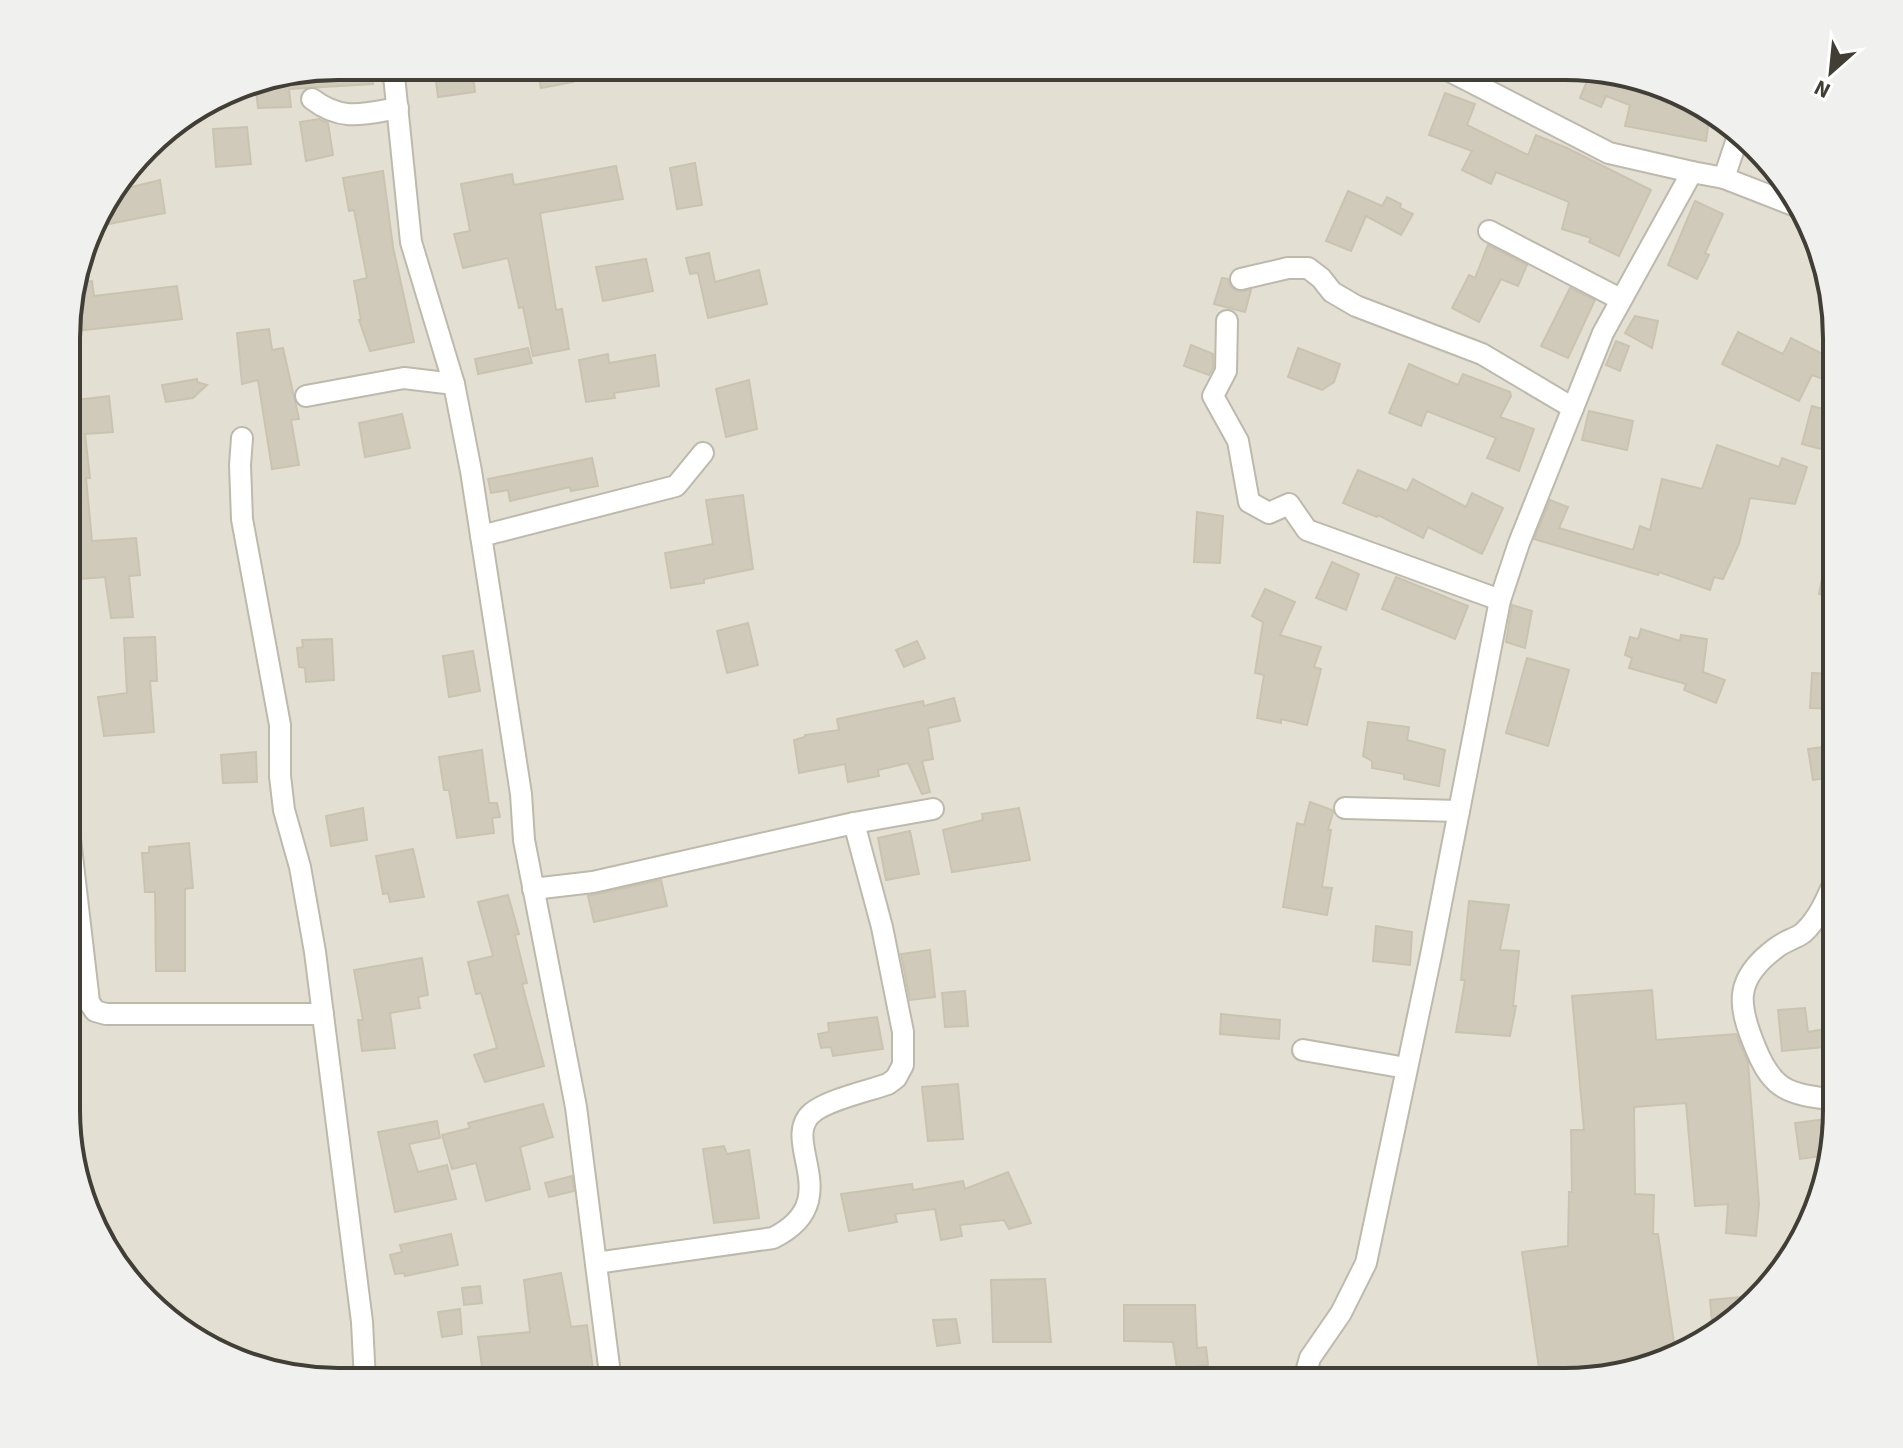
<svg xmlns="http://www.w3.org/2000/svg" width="1903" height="1448" font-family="'Source Sans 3',sans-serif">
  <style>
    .residential { fill: #e3e0d3 }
    .building { fill: #d0cabb; stroke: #cac3b0; stroke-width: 2 }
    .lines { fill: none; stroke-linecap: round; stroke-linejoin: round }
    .minor-casing { stroke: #bdb9ab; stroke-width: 24 }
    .minor { stroke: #fff; stroke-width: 20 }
    .rim { fill: none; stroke: #413e35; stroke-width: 4 }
  </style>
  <rect width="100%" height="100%" fill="#f0eee5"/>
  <path class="residential" d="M338,66l1245,1 86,20 75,46 65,85 28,119 -1,792 -20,85 -46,75 -85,65 -120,28 -1245,-1 -86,-20 -75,-46 -65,-84 -27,-102 1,-827 34,-100 57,-69 91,-52z"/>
  <g class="building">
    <path d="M338,66h34l1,18 -84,5 2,18 -33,1 -3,-28z"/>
    <path d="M434,66h38l3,26 -37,5z"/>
    <path d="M536,66h34l3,16 -32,6z"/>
    <path d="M1592,69l35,8 -4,10 54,13 1,-8 32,20 -4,29 -81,-15 5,-21 -24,-9 -5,11 -21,-9z"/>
    <path d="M1445,93l30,11 -8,21 61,30 8,-20 31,13 84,42 -32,66 -30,-14 2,-4 -29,-9 7,-27 -73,-30 -5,12 -29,-14 10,-19 -43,-16z"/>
    <path d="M319,119l9,4 5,32 -27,6 -6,-39z"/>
    <path d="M247,127l4,37 -35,3 -3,-38z"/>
    <path d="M695,163l7,42 -25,4 -7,-41z"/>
    <path d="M616,166l7,33 -83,14 16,97 6,-1 7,40 -36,7 -10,-49 -4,1 -11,-50 -45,10 -9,-34 16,-3 -9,-47 51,-10 2,11z"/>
    <path d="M383,171l10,76 21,95 -44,9 -11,-31h2l-7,-39 13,-3 -13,-68 -5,1 -6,-33z"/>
    <path d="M160,180l5,33 -71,14 8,-25 9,-10z"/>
    <path d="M1348,191l34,15 5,-9 14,7 -1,4 13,6 -12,21 -35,-19 -15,35 -25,-10z"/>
    <path d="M1695,201l28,13 -18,39 4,2 -12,24 -29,-14z"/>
    <path d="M1488,245l39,20 -9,21 -17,-7 -22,43 -27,-14 17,-33 6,3z"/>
    <path d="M709,253l6,29 44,-12 8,34 -59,14 -10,-45 -8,1 -4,-16z"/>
    <path d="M646,259l7,32 -50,10 -7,-34z"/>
    <path d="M1222,278l6,1 3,8 6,4 14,-1 -6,22 -31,-8z"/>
    <path d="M92,281l2,15 83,-10 5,33 -114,13v-30l7,-19z"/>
    <path d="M1570,288l25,12 -27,58 -27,-12z"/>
    <path d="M1635,316l23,5 -6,27 -27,-15z"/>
    <path d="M269,329l3,21 11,-2 16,71 -8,1 8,45 -27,4 -14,-89 -16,4 -5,-51z"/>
    <path d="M1738,332l45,22 8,-16 46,23v23l-25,-9 -13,26 -77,-37z"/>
    <path d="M1616,341l13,5 -9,25 -14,-6z"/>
    <path d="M1191,345l22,9v14l-4,7 -25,-9z"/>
    <path d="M528,348l4,15 -54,11 -3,-15z"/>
    <path d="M1298,348l42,16 -6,18 -12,8 -34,-13z"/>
    <path d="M608,354l1,9 46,-8 4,31 -45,7 1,5 -29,4 -7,-42z"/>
    <path d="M1409,364l49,21 5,-11 47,18 1,4 -11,21 34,12 -15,42 -32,-13 9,-20 -69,-27 -6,15 -32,-13z"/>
    <path d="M197,379v3l10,3 -14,13 -27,4 -4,-17z"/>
    <path d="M749,380l8,49 -31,8 -10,-48z"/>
    <path d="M109,396l4,36 -28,2 5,44h-4l6,63 44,-3 4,37 -11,1 4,41 -22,1 -6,-41 -37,3v-179z"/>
    <path d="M1812,406l19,5 -10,38 -19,-5z"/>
    <path d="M1589,411l44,10 -6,29 -45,-10z"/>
    <path d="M402,414l8,34 -45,9 -6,-34z"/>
    <path d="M1717,445l62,22 3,-9 25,9 -12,37 -45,-6 -11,46 -16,35 -9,-2 -4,13 -51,-18 -1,3 -124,-36 16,-39 18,7 -9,21 74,22 7,-24 10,4 12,-51 40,10z"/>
    <path d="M592,458l6,28 -27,5 -1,-4 -60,14 -2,-11 -17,3 -3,-14z"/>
    <path d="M1358,470l49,21 6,-12 53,28 6,-14 31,15 -21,46 -54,-27 -5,11 -45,-23 -1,2 -34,-14z"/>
    <path d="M743,495l10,74 -49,10v4l-33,5 -6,-35 48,-9 -7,-44z"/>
    <path d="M1197,512l26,4 -3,47 -26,-1z"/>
    <path d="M1830,538l7,1v59l-18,-4z"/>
    <path d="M1332,562l27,12 -13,36 -30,-12z"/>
    <path d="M1396,577l72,29 -13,33 -73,-30z"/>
    <path d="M1265,589l30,13 -15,33 41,12 -7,20 7,2 -14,56 -26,-6v4l-24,-5 7,-43 -9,-2 8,-51 -11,-6z"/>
    <path d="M1512,605l20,6 -7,37 -19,-6z"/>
    <path d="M748,623l10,42 -31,8 -10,-42z"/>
    <path d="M1641,629l39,12 1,-6 26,4 -4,33 22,8 -9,23 -32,-13 2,-6 -57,-16 3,-10 -7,-3 5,-18 8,2z"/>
    <path d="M155,637l2,44h-7l4,51 -50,4 -6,-39 29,-4 -3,-55z"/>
    <path d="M332,639l2,41 -28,2 -1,-14 -6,-1 -2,-19 6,-1 -1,-7z"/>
    <path d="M917,641l8,17 -21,9 -8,-17z"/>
    <path d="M473,651l7,40 -31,6 -6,-41z"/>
    <path d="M1527,658l42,12 -21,76 -42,-13z"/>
    <path d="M1812,673l25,1v35l-27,-1z"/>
    <path d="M954,698l6,23 -32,7 5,31 -11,2 8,31 -8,2 -14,-31 -30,7 1,6 -31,6 -3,-18 -46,9 -5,-33 11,-3v-2l34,-5 -2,-11 86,-18 1,5z"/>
    <path d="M1368,722l41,5 -2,13 38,10 -6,36 -35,-7v-5l-32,-6v-7l-9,-5z"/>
    <path d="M1837,745v31l-24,4 -5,-31z"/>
    <path d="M482,750l7,53h8l3,14 -8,1 2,15 -37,5 -8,-48h-5l-5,-33z"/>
    <path d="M256,752l1,30 -34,1 -2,-28z"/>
    <path d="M1310,802l22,8 1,2 -5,18h3l-9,57 10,1 -5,27 -44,-8 14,-84 7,2z"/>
    <path d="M363,808l4,32 -36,6 -5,-30z"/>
    <path d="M1019,808l11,52 -78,12 -9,-42 40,-10 -1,-6z"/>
    <path d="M910,831l9,43 -33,6 -8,-42z"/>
    <path d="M189,843l4,45 -8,1v82h-29l-1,-79h-10l-3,-39h7v-6z"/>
    <path d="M413,849l11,48 -34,5 -2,-9 -5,1 -7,-38z"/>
    <path d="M661,880l6,26 -73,16 -6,-26z"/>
    <path d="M508,895l11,39 -4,1 12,48 -5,1 22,82 -59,16 -11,-27 23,-7 -16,-55 -5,1 -8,-32 25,-6 -15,-54z"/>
    <path d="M1469,901l40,4 -9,45 19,1 -6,55h3l-6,30 -54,-4 9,-52h-4z"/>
    <path d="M1376,926l36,6 -2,33 -37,-4z"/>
    <path d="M930,950l5,47 -25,3 -9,-46z"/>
    <path d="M422,958l6,37 -10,2 2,11 -30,5 5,35 -33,3 -4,-31h5l-9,-50z"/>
    <path d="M1652,990l4,50 80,-6 12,28 11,142 -3,32 -30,-3 2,-29 -33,2 -9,-103 -52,4 1,87 19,1 -1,39h5l18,122 -111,26h-24l-19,-130 46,-6 1,-54h3l-1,-62h13l-12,-134z"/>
    <path d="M965,991l3,35 -23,1 -3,-34z"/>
    <path d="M1805,1008l3,24 28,-5v19l-54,5 -4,-41z"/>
    <path d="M1221,1014l59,6 -1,19 -59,-5z"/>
    <path d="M877,1017l6,32 -50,7 -2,-9 -10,1 -3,-14 11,-2 -1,-9z"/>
    <path d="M958,1084l5,55 -35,2 -6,-54z"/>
    <path d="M543,1104l10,33 -33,10 10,42 -44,12 -10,-38 -24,6 -10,-34 28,-7 -2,-5z"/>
    <path d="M1825,1119l5,36 -30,4 -5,-36z"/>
    <path d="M437,1121l3,17 -31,6 9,28 29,-7 9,34 -61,13 -17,-80z"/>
    <path d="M724,1146l3,8 22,-4 10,68 -45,5 -11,-74z"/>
    <path d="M1008,1172l23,51 -22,6 -5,-9 -44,5 2,11 -21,4 -6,-31 -40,5 2,8 -48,9 -8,-37 71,-10 1,6 50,-9 2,8z"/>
    <path d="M572,1176l2,15 -25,6 -4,-14z"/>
    <path d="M451,1234l7,31 -53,11 -1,-3 -9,1 -5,-19 12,-3 -2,-7z"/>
    <path d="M561,1273l10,54 16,-2 7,52 -27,5h-71v-10l-13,2 -5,-37 52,-5 -6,-52z"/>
    <path d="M1045,1279l6,63h-58l-2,-62z"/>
    <path d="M480,1286l2,17 -18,2 -2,-17z"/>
    <path d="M1762,1295l-49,38 -3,-33z"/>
    <path d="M1124,1305h71l2,43 9,-1 2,18 -31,4 -4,-27 -49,-1z"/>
    <path d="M460,1309l2,25 -20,3 -4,-25z"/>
    <path d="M956,1319l4,24 -23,3 -4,-26z"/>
  </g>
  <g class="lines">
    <g class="minor-casing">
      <g id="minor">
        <path d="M393,66l18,176 43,142 17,87 50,323 3,46 52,267 35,275"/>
        <path d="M1440,66l169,87 83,19"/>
        <path d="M312,99c30,23 52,15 86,9"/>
        <path d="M1724,178l16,-48"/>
        <path d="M1489,231l131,68"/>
        <path d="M1241,279l47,-11h20l13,10 11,14 24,14 126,48 91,54"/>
        <path d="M1227,321l-1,50 -13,25 25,45 11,61 20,11 20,-9 18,26 193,70"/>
        <path d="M306,396l98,-18 50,6"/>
        <path d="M242,438l-2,27 2,54 38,206v51l4,34 16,57 15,85 47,370 3,59"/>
        <path d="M481,536l195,-50 27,-33"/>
        <path d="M1345,808l114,3"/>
        <path d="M67,813l22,189 6,9 11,3h217"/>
        <path d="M533,889l60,-7 261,-59 79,-14"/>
        <path d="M1303,1050l103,18"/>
        <path d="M1836,1100c-45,-6 -62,-7 -80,-51 -19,-45 -22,-70 20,-101 8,-7 19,-9 27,-15 17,-16 25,-37 34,-58"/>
        <path d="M596,1263l177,-25c75,-37 6,-97 39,-125 15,-13 56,-22 76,-29l8,-6 7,-13v-33l-21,-105 -28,-104"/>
        <path d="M1307,1382v-13l3,-11 31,-45 25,-50 65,-308 69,-355 19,-57 84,-210 89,-161 32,6 77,30"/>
      </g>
    </g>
    <use href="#minor" class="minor"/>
  </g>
  <path d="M0 0H1903V1448H0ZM338 80H1565A258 258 0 0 1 1823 338V1110A258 258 0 0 1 1565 1368H338A258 258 0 0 1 80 1110V338A258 258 0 0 1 338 80Z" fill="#f0f0ef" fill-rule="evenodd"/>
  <path class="rim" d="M338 80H1565A258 258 0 0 1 1823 338V1110A258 258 0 0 1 1565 1368H338A258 258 0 0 1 80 1110V338A258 258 0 0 1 338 80Z"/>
  <g transform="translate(1831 72) rotate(207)" stroke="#ffffff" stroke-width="6" paint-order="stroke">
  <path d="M0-6L14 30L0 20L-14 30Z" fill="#413e35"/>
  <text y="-12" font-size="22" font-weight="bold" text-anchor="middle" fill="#413e35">N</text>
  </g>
</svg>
